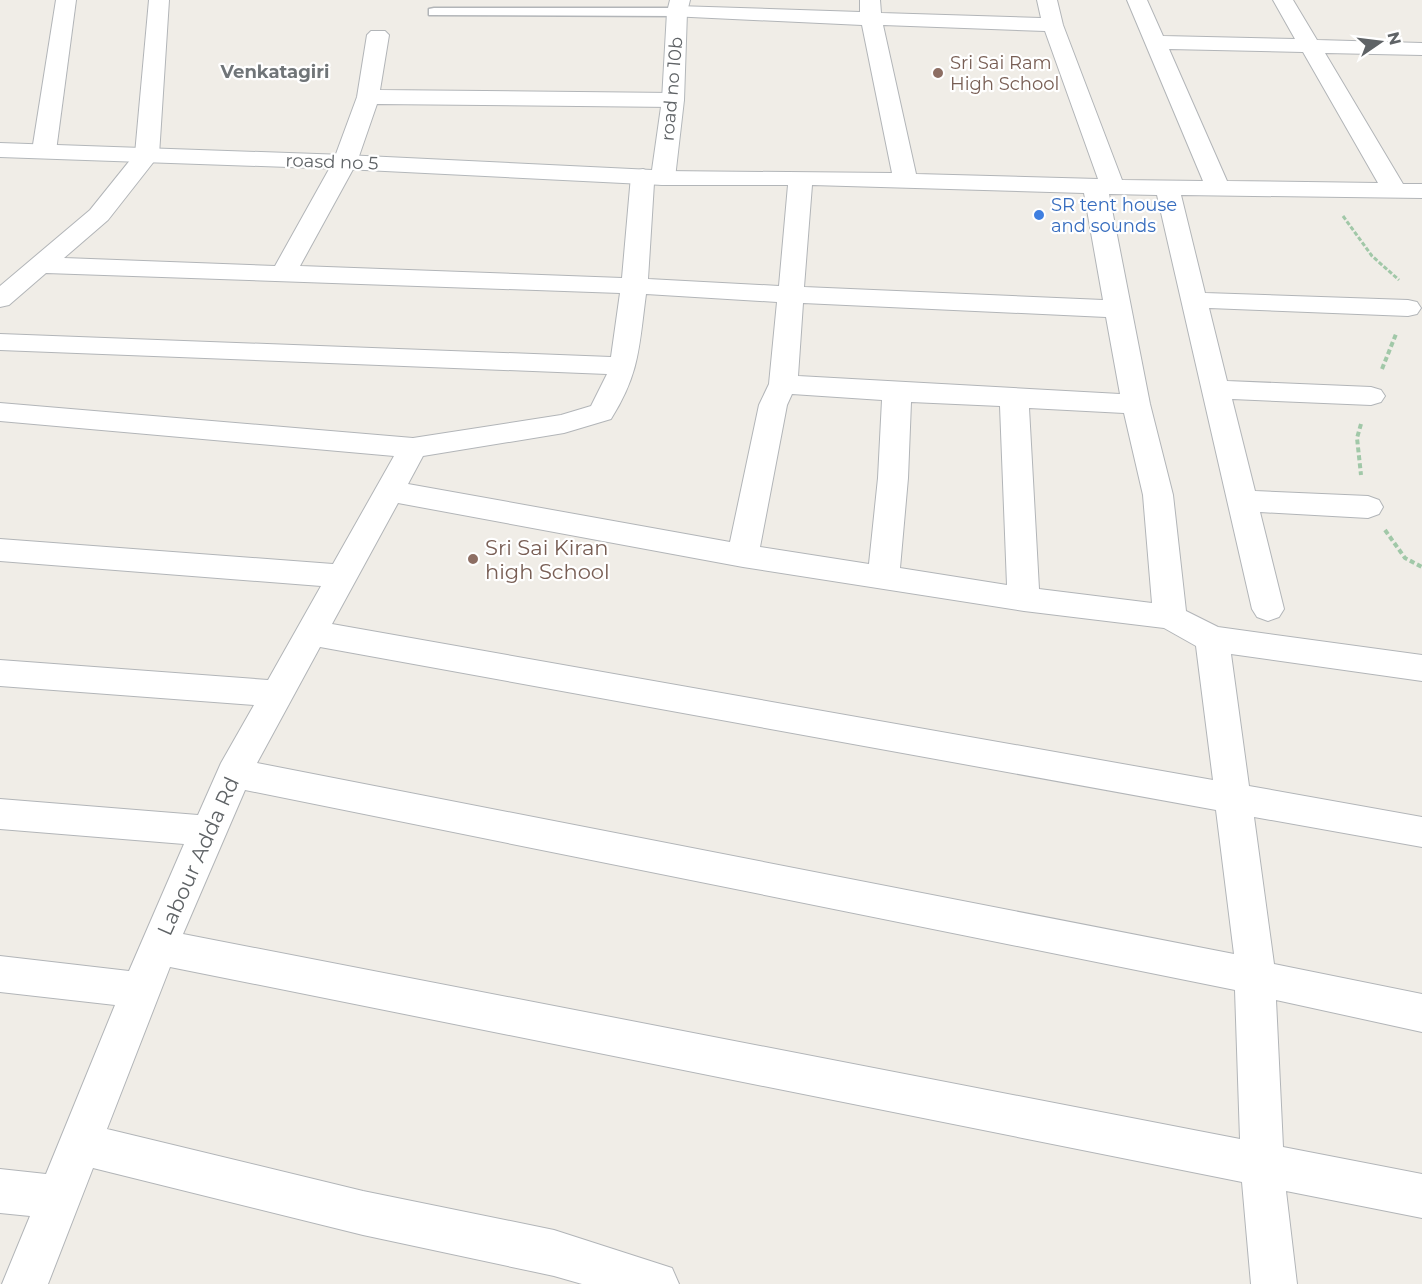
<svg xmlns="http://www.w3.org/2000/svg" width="1422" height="1284" font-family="Montserrat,sans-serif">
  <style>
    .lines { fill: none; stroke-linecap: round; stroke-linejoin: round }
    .lane-casing { stroke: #b2b5b8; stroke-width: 3 }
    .street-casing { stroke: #b2b5b8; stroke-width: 2 }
    .secondary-casing { stroke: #b3b7ba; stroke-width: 2 }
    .path-far1 { stroke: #a1c8a8; stroke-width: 3; stroke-dasharray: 4.5 2; stroke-linecap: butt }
    .path { stroke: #a1c8a8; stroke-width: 4; stroke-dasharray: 5 3; stroke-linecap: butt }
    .lane { fill: #fff; fill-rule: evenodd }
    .street { fill: #fff; fill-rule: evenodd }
    .secondary { fill: #fff; fill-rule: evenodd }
    .education-dot { fill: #8d6e63; stroke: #fff; stroke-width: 2 }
    .shop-dot { fill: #3f7fe0; stroke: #fff; stroke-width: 2 }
    .labels { text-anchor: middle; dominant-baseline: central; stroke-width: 4.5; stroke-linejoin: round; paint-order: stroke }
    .far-education-label { font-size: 18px; fill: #785e54; stroke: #fff; text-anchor: start }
    .far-neighbourhood-label { font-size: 18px; font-weight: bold; fill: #707578; stroke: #fff }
    .far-street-label { font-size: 18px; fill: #5f6366; stroke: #fff }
    .far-shop-label { font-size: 18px; fill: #366cbe; stroke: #fff; text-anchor: start }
    .education-label { font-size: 21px; fill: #785e54; stroke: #fff; text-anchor: start }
    .street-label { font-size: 21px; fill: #5f6366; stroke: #fff }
  </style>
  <rect width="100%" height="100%" fill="#f0ede7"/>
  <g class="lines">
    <g class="lane-casing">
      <path id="lane" d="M434,8h243l7,4 -7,4 -248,-1v-6z"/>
    </g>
    <g class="street-casing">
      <g id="street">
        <path d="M56,0h20l-20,151 -4,5h-16l-4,-5z"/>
        <path d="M149,0h20l-10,155 -51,65 -44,38 211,8 58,-104 24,-65 10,-62 4,-4h14l4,4 -9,55 293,3 8,2 3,5 -3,5 -8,2 -296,-3 -20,58 -57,104 322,12 9,-102 4,-5 8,-2 11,5 9,-3 229,2 -30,-148 -192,-9 -3,-4 3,-4 7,-2 183,6v-12h20l1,13 160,5 -4,-18h20l6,25 59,155 81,1 -76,-181h20l16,36 132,3 -22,-39h20l24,40 105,3v12l-97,-2 78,131h19v14l-241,-3 24,98 203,7 9,2 4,6 -4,6 -9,2 -199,-8 18,73 144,6 10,3 4,6 -4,6 -10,3 -139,-6 23,92 113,5 11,4 4,7 -4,7 -11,4 -108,-6 24,97 -5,8 -11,4 -11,-4 -5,-8 -95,-414 -48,-1 41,210 23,91 13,116 32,16 204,28v26l-191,-27 18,132 173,31v30l-168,-30 20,147 148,30v38l-146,-32 7,147 139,27v44l-136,-27 11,93h-46l-9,-102 -1072,-215 -63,162 256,62 191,39 118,38 7,16h-97l-28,-8 -191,-41 -270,-67 -45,116h-46l28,-68 -30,-3v-44l46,5 69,-169 -115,-13v-36l129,15 55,-127 -184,-15v-30l198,16 23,-52 33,-58 -254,-19v-26l268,20 53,-94 -321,-25v-22l333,25 61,-108 -394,-35v-18l413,35 148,-23 30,-9 16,-32 -607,-24v-16l611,23 9,-64 -574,-20 -37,32 -9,2v-21l90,-76 45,-56zM883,25l162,6 53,148 -182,-5zM1169,49l134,3 75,131 -151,-2zM654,183l9,2h125l-9,101 -131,-7zM812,185l272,8 19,107 -299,-13zM646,294l131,8 -8,82 -10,21 -29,137 -322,-58 15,-28 141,-23 47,-14c29,-46 28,-73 35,-125zM803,303l303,14 14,77 -322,-18zM792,394l90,6 -4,78 -9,86 -109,-17 27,-142zM911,402l89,4 7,179 -107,-17 8,-90zM1029,408l95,5 19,82 9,108 -113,-14zM398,503l345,64 281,44 140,17 32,18 17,134 -881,-156zM320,647l896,163 18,144 -977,-191zM245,790l990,200 5,149 -1057,-205z"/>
      </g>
    </g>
    <g class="secondary-casing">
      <path id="secondary" d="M670,0h20l-3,12 -3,88 -9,78 -4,5 -8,2 -318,-16 -345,-12v-14l345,12 307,15 10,-70 5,-88z"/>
    </g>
    <path class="path-far1" d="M1343,216l29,40 27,24"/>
    <g class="path">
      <path d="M1382,369l14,-35"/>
      <path d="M1361,424l-4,14 4,37"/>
      <path d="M1385,530l20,28 17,9"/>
    </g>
    <use href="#lane" class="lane"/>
    <use href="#street" class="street"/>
    <use href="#secondary" class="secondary"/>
  </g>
  <g class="education-dot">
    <circle cx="938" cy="73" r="6"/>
    <circle cx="473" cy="559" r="6"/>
  </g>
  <circle class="shop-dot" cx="1039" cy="215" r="6"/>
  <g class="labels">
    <g class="far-education-label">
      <text x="950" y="63">Sri Sai Ram<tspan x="950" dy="21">High School</tspan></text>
    </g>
    <g class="far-neighbourhood-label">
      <text x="275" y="72">Venkatagiri</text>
    </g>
    <g class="far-street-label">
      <text transform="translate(672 89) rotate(-85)">road no 10b</text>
      <text transform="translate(332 162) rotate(2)">roasd no 5</text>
    </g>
    <g class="far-shop-label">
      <text x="1051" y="205">SR tent house<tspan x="1051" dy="21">and sounds</tspan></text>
    </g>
    <g class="education-label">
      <text x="485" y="547">Sri Sai Kiran<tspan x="485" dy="24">high School</tspan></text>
    </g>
    <g class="street-label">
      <text transform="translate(198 856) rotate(-66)">Labour Adda Rd</text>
    </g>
  </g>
  <g transform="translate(1380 42) rotate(76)" stroke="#ffffff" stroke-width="4.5" paint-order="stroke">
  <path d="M0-4.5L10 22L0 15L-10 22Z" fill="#5f6366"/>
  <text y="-9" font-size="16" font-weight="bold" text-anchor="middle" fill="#5f6366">N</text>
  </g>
</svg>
